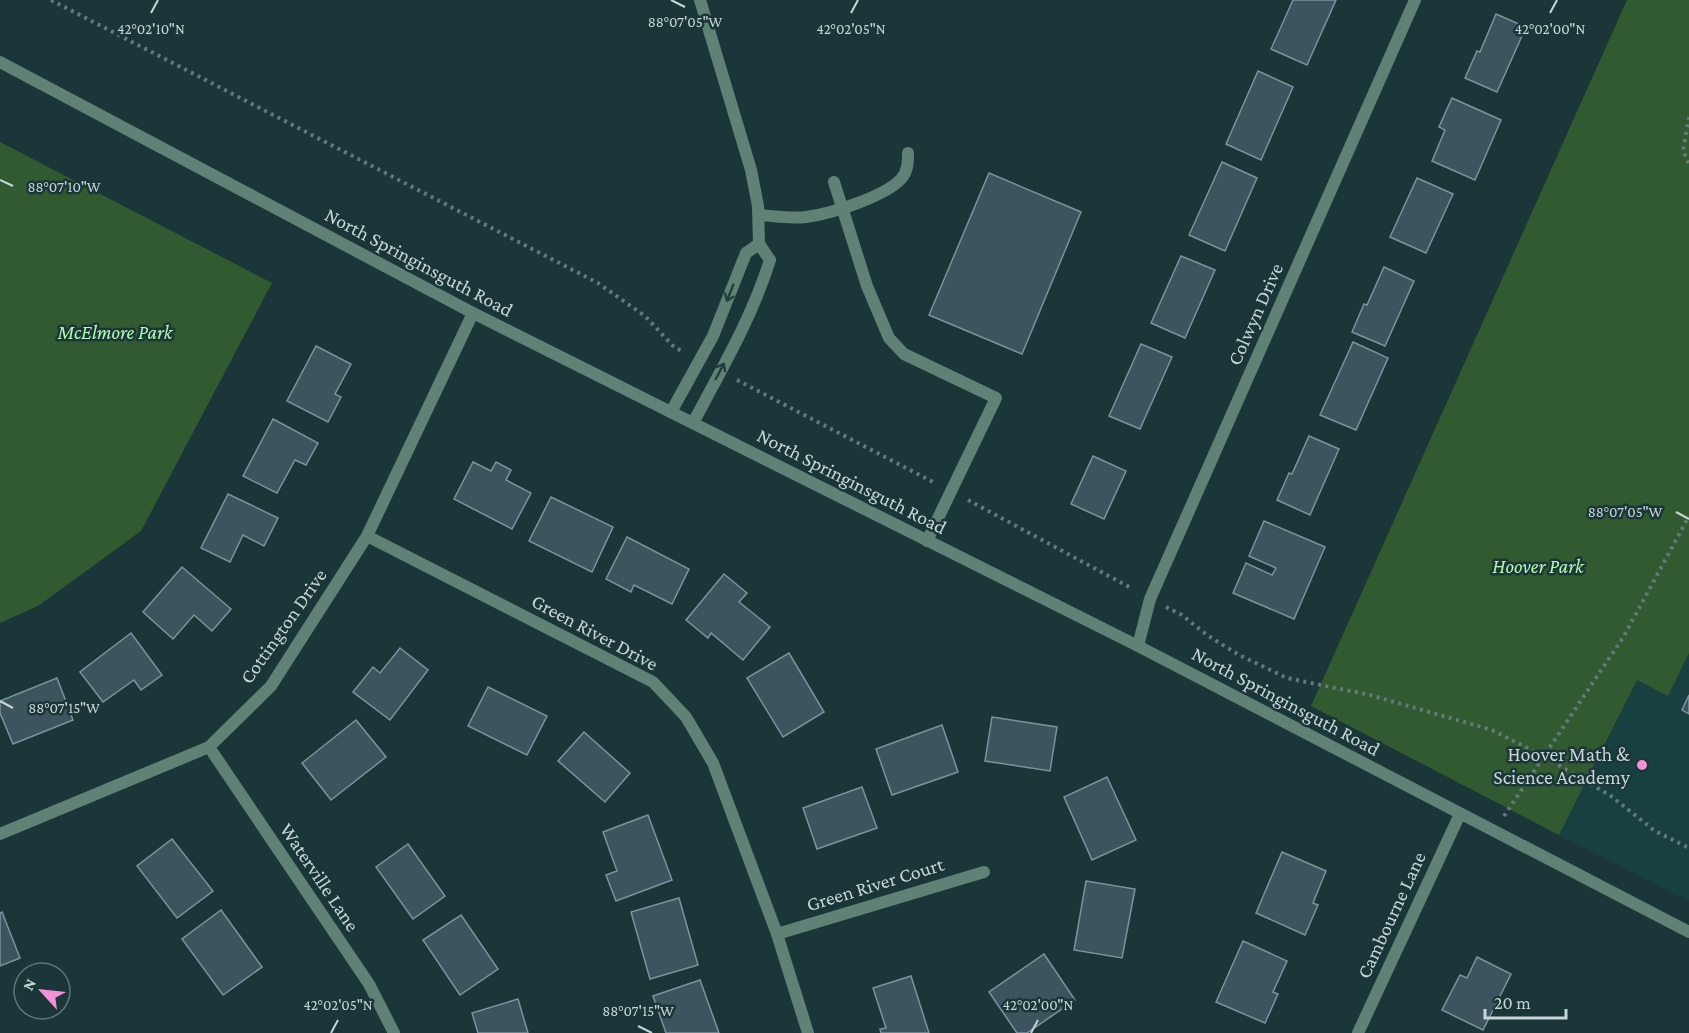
<svg xmlns="http://www.w3.org/2000/svg" width="1689" height="1033" font-family="'Crimson Pro',serif">
  <style>
    .built { fill: #194041 }
    .green { fill: #325a30 }
    .building { fill: #3c545e; stroke: #7a949f; stroke-width: 1.5 }
    .lines { fill: none; stroke-linecap: round; stroke-linejoin: round }
    .path { stroke: #63797b; stroke-width: 4; stroke-dasharray: 3 4.5; stroke-linecap: butt }
    .service { stroke: #608176; stroke-width: 12 }
    .minor { stroke: #608176; stroke-width: 12 }
    .tertiary { stroke: #608176; stroke-width: 12 }
    .oneway { stroke: #223e3e }
    .ticks { fill: none; stroke: #c6d6d6; stroke-width: 2 }
    .poi-dot { fill: #f391d6; stroke: #1b3638; stroke-width: 2 }
    .labels { text-anchor: middle; dominant-baseline: central; stroke-width: 5; stroke-linejoin: round; paint-order: stroke }
    .street-label { font-size: 20px; fill: #c6d6d6; stroke: #1b3638 }
    .park-label { font-size: 20px; font-style: italic; fill: #b3f9ae; stroke: #1b3638 }
    .poi-label { font-size: 20px; fill: #c6d6d6; stroke: #1b3638; text-anchor: end }
    .ticks-label { font-size: 15px; text-anchor: middle; fill: #c6d6d6; stroke: #1b3638; stroke-width: 5; stroke-linejoin: round; paint-order: stroke }
  </style>
  <rect width="100%" height="100%" fill="#1b3638"/>
  <path class="built" d="M1689,653v248l-130,-66 78,-155 31,15z"/>
  <g class="green">
    <path d="M1627,0h62v653l-21,43 -31,-16 -78,155 -248,-129z"/>
    <path d="M0,142l272,141 -131,248 -103,75 -38,17z"/>
  </g>
  <g class="building">
    <path d="M1293,0h43l-29,65 -36,-16z"/>
    <path d="M1496,14l30,13 -29,65 -32,-14 12,-27 3,1z"/>
    <path d="M1258,71l35,16 -32,73 -35,-16z"/>
    <path d="M1452,98l49,22 -26,60 -43,-19 13,-31 -6,-3z"/>
    <path d="M1222,162l35,16 -32,73 -36,-16z"/>
    <path d="M989,173l92,39 -59,142 -93,-39z"/>
    <path d="M1417,178l36,16 -27,59 -36,-16z"/>
    <path d="M1181,256l34,14 -30,68 -34,-15z"/>
    <path d="M1384,267l30,14 -29,65 -33,-14 12,-28 3,1z"/>
    <path d="M1353,342l35,16 -32,72 -36,-15z"/>
    <path d="M1141,344l31,13 -32,72 -31,-13z"/>
    <path d="M316,346l35,18 -16,30 6,3 -13,25 -41,-21z"/>
    <path d="M273,419l45,24 -12,22 -11,-5 -18,33 -34,-17z"/>
    <path d="M1309,436l30,13 -29,66 -33,-15 12,-27 3,1z"/>
    <path d="M1093,456l33,15 -22,48 -33,-15z"/>
    <path d="M473,462l18,9 5,-9 15,8 -5,10 25,13 -19,36 -58,-30z"/>
    <path d="M228,494l50,24 -14,28 -21,-11 -13,27 -29,-14z"/>
    <path d="M551,497l62,30 -21,45 -63,-31z"/>
    <path d="M1264,521l61,26 -31,72 -61,-26 13,-30 26,12 4,-7 -27,-12z"/>
    <path d="M627,537l62,32 -17,35 -38,-19 -3,7 -25,-13z"/>
    <path d="M182,567l49,42 -19,22 -18,-16 -21,24 -30,-27z"/>
    <path d="M724,574l23,19 -8,9 31,25 -27,33 -32,-27 -3,5 -22,-18z"/>
    <path d="M131,633l31,42 -21,15 -7,-10 -31,22 -23,-30z"/>
    <path d="M400,648l28,22 -38,50 -37,-28 20,-25 7,6z"/>
    <path d="M789,653l35,59 -41,25 -36,-59z"/>
    <path d="M57,678l16,42 -60,24 -13,-31v-12z"/>
    <path d="M488,687l59,29 -20,39 -59,-29z"/>
    <path d="M1689,695v19l-7,-4z"/>
    <path d="M992,717l65,10 -7,44 -65,-10z"/>
    <path d="M356,720l30,37 -55,43 -29,-37z"/>
    <path d="M942,725l16,47 -66,23 -16,-46z"/>
    <path d="M584,732l46,41 -25,29 -47,-41z"/>
    <path d="M1107,777l29,63 -44,20 -28,-63z"/>
    <path d="M862,787l15,41 -60,21 -14,-41z"/>
    <path d="M648,815l24,65 -56,21 -10,-26 11,-4 -14,-39z"/>
    <path d="M172,839l41,52 -36,27 -40,-52z"/>
    <path d="M408,844l37,52 -32,23 -37,-52z"/>
    <path d="M1282,852l44,19 -13,32 5,2 -13,30 -49,-22z"/>
    <path d="M1086,881l49,8 -13,69 -48,-8z"/>
    <path d="M679,898l19,67 -48,14 -19,-67z"/>
    <path d="M221,910l41,57 -39,28 -41,-56z"/>
    <path d="M2,912l18,46 -20,8v-53z"/>
    <path d="M461,915l37,54 -38,26 -37,-55z"/>
    <path d="M1243,941l44,20 -14,31 5,2 -13,29 -49,-21z"/>
    <path d="M1044,954l31,46 -48,33h-10l-28,-41z"/>
    <path d="M1477,957l34,17 -28,56 -41,-20 18,-35 7,3z"/>
    <path d="M911,976l18,57h-48l-1,-4 6,-1 -13,-40z"/>
    <path d="M700,980l19,53h-53l-13,-37z"/>
    <path d="M518,999l10,34h-50l-6,-20z"/>
  </g>
  <g class="lines">
    <g class="path">
      <path d="M51,0l547,283 47,33 29,31 8,4"/>
      <path d="M1689,117l-6,34 6,13"/>
      <path d="M737,380l198,103"/>
      <path d="M968,500l165,89"/>
      <path d="M1166,607l16,8 25,20 32,20 48,23 83,17 122,35 51,26 68,40 44,35 34,17"/>
      <path d="M1504,816l120,-180 65,-120"/>
    </g>
    <g class="service">
      <path d="M834,182l33,104 22,52 15,16 92,44 -69,143"/>
      <path d="M759,215c15,1 32,4 47,2 24,-3 78,-20 95,-38 7,-8 7,-17 7,-26"/>
      <path d="M671,412l42,-76 33,-83 13,-9"/>
      <path d="M693,423c28,-53 59,-105 77,-163l-11,-16 -1,-38 -7,-36 -51,-170"/>
    </g>
    <g class="minor">
      <path d="M367,536l286,146 33,35 27,46 64,171 31,99"/>
      <path d="M1138,646l12,-47 265,-599"/>
      <path d="M209,747l160,237 25,49"/>
      <path d="M0,834l209,-87 62,-61 96,-150 106,-223"/>
      <path d="M777,934l207,-62"/>
      <path d="M1358,1033l102,-219"/>
    </g>
    <path class="tertiary" d="M0,62l473,251 665,333 551,286"/>
  </g>
  <defs><path id="oneway-shaft" d="M-6 0H5M1.5-3L5.5 0L1.5 3" fill="none" stroke-width="1.6" stroke-linecap="round" stroke-linejoin="round" transform="scale(1.5)"/></defs>
  <g class="oneway">
    <use href="#oneway-shaft" transform="translate(730 293) rotate(112)"/>
    <use href="#oneway-shaft" transform="translate(720 371) rotate(-62)"/>
  </g>
  <path class="ticks" d="M671,0l14,7M151,13l7,-13M851,13l7,-13M1550,13l7,-13M0,180l13,6M1676,512l13,7M0,701l13,7M638,1026l14,7M331,1033l7,-13M1031,1033l7,-13"/>
  <circle class="poi-dot" cx="1642" cy="765" r="6"/>
  <g class="labels">
    <g class="street-label">
      <text transform="translate(419 262) rotate(28)">North Springinsguth Road</text>
      <text transform="translate(1255 314) rotate(-66)">Colwyn Drive</text>
      <text transform="translate(852 481) rotate(27)">North Springinsguth Road</text>
      <text transform="translate(283 626) rotate(-55)">Cottington Drive</text>
      <text transform="translate(595 632) rotate(28)">Green River Drive</text>
      <text transform="translate(1286 701) rotate(28)">North Springinsguth Road</text>
      <text transform="translate(320 877) rotate(56)">Waterville Lane</text>
      <text transform="translate(875 884) rotate(-17)">Green River Court</text>
      <text transform="translate(1391 915) rotate(-65)">Cambourne Lane</text>
    </g>
    <g class="park-label">
      <text x="115" y="332">McElmore Park</text>
      <text x="1538" y="566">Hoover Park</text>
    </g>
    <g class="poi-label">
      <text x="1630" y="754">Hoover Math &amp;<tspan x="1630" dy="23">Science Academy</tspan></text>
    </g>
  </g>
  <g class="ticks-label">
    <text x="685" y="27">88°07'05"W</text>
    <text x="151" y="34">42°02'10"N</text>
    <text x="851" y="34">42°02'05"N</text>
    <text x="1550" y="34">42°02'00"N</text>
    <text x="64" y="192">88°07'10"W</text>
    <text x="1625" y="517">88°07'05"W</text>
    <text x="64" y="713">88°07'15"W</text>
    <text x="338" y="1010">42°02'05"N</text>
    <text x="1038" y="1010">42°02'00"N</text>
    <text x="638" y="1016">88°07'15"W</text>
  </g>
  <g transform="translate(42 991) rotate(297)"><circle r="28" fill="#1b3638" stroke="#5f7677" stroke-width="1.5"/>
  <path d="M0-4.5L10 22L0 15L-10 22Z" fill="#f391d6"/>
  <text y="-9" font-size="16" font-weight="bold" text-anchor="middle" fill="#c6d6d6">N</text>
  </g>
  <path d="M1485 1009v9h81v-9" fill="none" stroke="#c6d6d6" stroke-width="3"/>
  <text x="1494" y="1009" font-size="18" fill="#c6d6d6" stroke="#1b3638" stroke-width="4.5" paint-order="stroke">20 m</text>
</svg>
